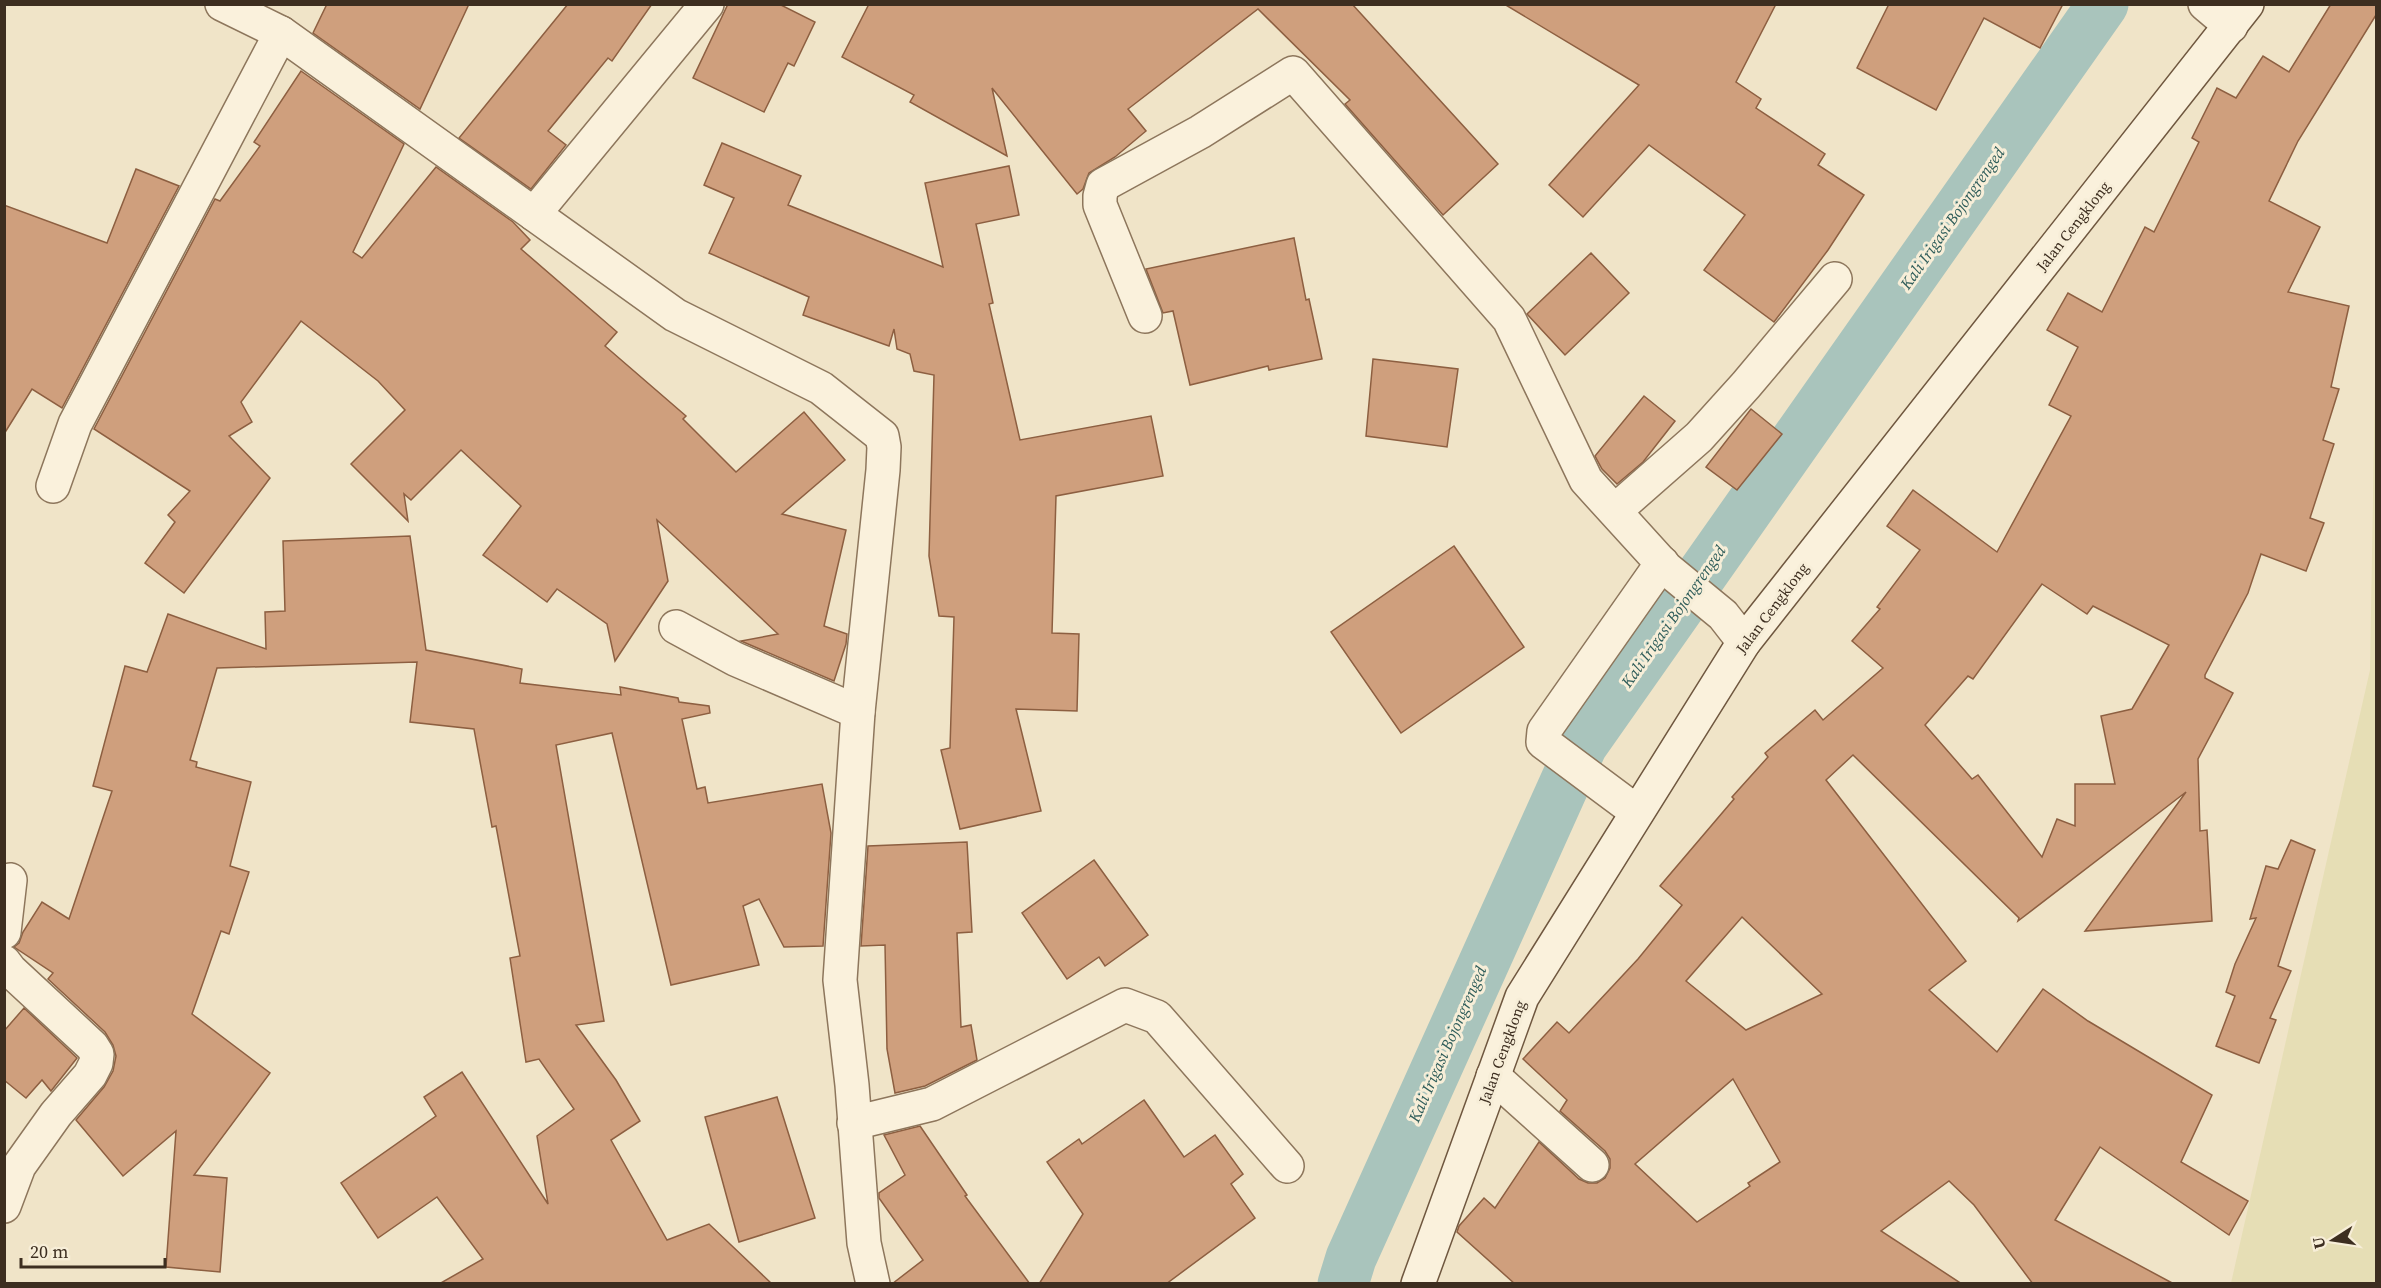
<svg xmlns="http://www.w3.org/2000/svg" width="2381" height="1288" font-family="'Source Serif 4',serif">
  <style>
    .farmland { fill: #e6deb5 }
    .lines { fill: none; stroke-linecap: round; stroke-linejoin: round }
    .canal { stroke: #a9c4bc; stroke-width: 51 }
    .building { fill: #cf9f7d; stroke: #8d5f41; stroke-width: 1.5; fill-rule: evenodd }
    .minor-casing { stroke: #8d765c; stroke-width: 36 }
    .secondary-casing { stroke: #6f573f; stroke-width: 36 }
    .minor { stroke: #faf1dc; stroke-width: 33 }
    .secondary { stroke: #faf1dc; stroke-width: 33 }
    .labels { text-anchor: middle; dominant-baseline: central; stroke-width: 6; stroke-linejoin: round; paint-order: stroke }
    .street-label { font-size: 15px; fill: #3d2e20; stroke: #f7eed8 }
    .water-label { font-size: 16px; font-style: italic; fill: #2f5d5a; stroke: #f7eed8 }
  </style>
  <rect width="100%" height="100%" fill="#f0e4c8"/>
  <path class="farmland" d="M2376,324v959h-145l139,-613z"/>
  <g class="lines">
    <path class="canal" d="M1343,1284l8,-26 231,-513 521,-741"/>
  </g>
  <g class="building">
    <path d="M327,4h142l-49,105 -107,-76z"/>
    <path d="M568,4h84l-40,57 -4,-3 -60,73 18,14 -35,44 -72,-51z"/>
    <path d="M728,4h51l36,18 -21,44 -6,-3 -24,49 -71,-34z"/>
    <path d="M869,4h483l146,160 -55,51 -98,-111 5,-4 -92,-91 -130,100 18,22 -31,26 -26,16 -6,16 -6,5 -85,-106 15,68 -97,-54 4,-7 -72,-38z"/>
    <path d="M1504,4h272l-40,78 25,17 -5,9 69,46 -7,11 46,30 -36,55 -54,72 -70,-52 41,-55 -96,-70 -66,72 -34,-32 90,-100z"/>
    <path d="M1889,4h174l-23,44 -56,-30 -48,92 -79,-42z"/>
    <path d="M2331,4h45v11l-78,126 -29,60 51,26 -32,65 61,14 -18,81 8,2 -16,51 11,4 -24,74 14,5 -18,48 -45,-17 -13,39 -43,82v3l28,15 -35,66 2,72 7,-1 5,91 -127,10 101,-139 -168,129 1,-3 -166,-163 -27,25 140,181 -37,29 68,62 46,-63 45,32 124,74 -31,67 67,39 -19,34 -129,-88 -45,73 119,64h-141l-59,-79 -25,-24 -68,50 81,53h-447l-58,-52 2,-6 25,-28 11,10 44,-66 40,37 9,4h9l8,-5 5,-10v-9l-5,-8 -45,-40 7,-11 -44,-41 34,-37 12,11 69,-74 44,-54 -22,-19 74,-87 -2,-2 36,-40 -3,-4 50,-43 8,10 60,-52 -31,-27 28,-32 -3,-2 43,-57 -33,-24 26,-36 84,62 74,-136 -22,-11 29,-58 -31,-17 21,-37 34,19 43,-85 9,5 45,-90 -7,-4 25,-50 19,10 27,-42 26,16zM2042,584l45,30 6,-8 76,39 -37,64 -31,7 14,68h-40v42l-18,-7 -15,38 -64,-82 -6,4 -47,-54 43,-49 5,3zM1742,917l80,77 -76,36 -60,-49zM1733,1079l47,83 -32,21 2,3 -53,36 -62,-58z"/>
    <path d="M301,71l103,73 -51,108 9,6 74,-91 77,55 17,18 -9,9 96,83 -12,14 81,70 -3,3 53,53 68,-60 41,48 -63,54 64,16 -22,96 23,8 -1,10 -12,37 -93,-40 37,-7 -121,-114 11,61 -53,80 -8,-37 -50,-35 -10,13 -64,-47 38,-49 -60,-56 -50,50 -7,-6 4,27 -57,-57 54,-54 -27,-29 -77,-60 -60,81 11,20 -23,14 41,42 -86,115 -39,-30 30,-41 -7,-7 22,-24 -96,-62 121,-230 5,2 40,-55 -6,-4z"/>
    <path d="M722,143l79,33 -13,29 155,62 -18,-84 84,-17 10,49 -43,9 17,79 -4,1 31,136 131,-24 12,60 -107,20 -4,137 27,1 -2,77 -61,-2 25,102 -81,18 -19,-79 9,-2 4,-131 -15,-1 -10,-60 5,-181 -20,-4 -4,-17 -13,-5 -3,-20 -5,17 -86,-31 6,-18 -100,-44 25,-55 -30,-13z"/>
    <path d="M136,169l43,17 -117,222 -30,-19 -28,45v-229l103,38z"/>
    <path d="M1294,238l12,62 3,-1 13,60 -53,11 -1,-4 -78,19 -17,-74 -10,2 -17,-44z"/>
    <path d="M1591,253l38,40 -64,62 -38,-41z"/>
    <path d="M1373,359l85,10 -11,78 -81,-11z"/>
    <path d="M1644,396l31,25 -32,41 -26,22 -15,-15 -7,-13z"/>
    <path d="M1751,409l31,25 -45,56 -31,-23z"/>
    <path d="M410,536l16,114 96,19 -2,14 101,12 -1,-8 58,11 1,4 30,4 1,7 -28,6 15,70 8,-2 3,16 114,-19 9,49 -8,113 -39,1 -25,-48 -16,7 16,59 -88,20 -59,-252 -56,12 48,276 -28,4 40,55 24,41 -29,19 56,100 42,-16 63,60h-333l44,-25 -46,-62 -59,41 -37,-55 95,-67 -12,-19 38,-25 86,132 -11,-68 37,-27 -35,-50 -13,3 -16,-104 10,-2 -24,-130 -4,1 -18,-98 -64,-7 7,-60 -200,6 -27,92 7,2 -1,5 55,15 -21,84 19,6 -20,62 -8,-3 -29,83 78,59 -76,102 33,3 -7,94 -54,-5 10,-136 -53,45 -47,-56 28,-33 9,-16 3,-15 -3,-11 -8,-13 -57,-53 5,-6 -39,-26 5,-4 4,-11 19,-30 27,17 43,-128 -19,-5 32,-120 22,6 21,-58 98,35 -1,-37 20,-1 -2,-70z"/>
    <path d="M1454,546l70,101 -123,86 -70,-101z"/>
    <path d="M2291,840l24,10 -37,116 13,5 -21,47 6,2 -17,43 -43,-17 19,-50 -9,-4 9,-28 21,-46 -6,1 16,-53 12,3z"/>
    <path d="M967,842l5,90 -15,1 4,94 10,-2 6,35 -52,26 -30,7 -8,-44 -2,-104 -24,1 7,-100z"/>
    <path d="M1094,860l54,75 -43,31 -6,-9 -32,22 -45,-66z"/>
    <path d="M24,1008l53,50 -26,33 -9,-11 -16,18 -22,-18v-49z"/>
    <path d="M777,1097l38,121 -76,24 -34,-125z"/>
    <path d="M1144,1100l40,57 31,-22 28,39 -12,10 24,34 -89,66h-127l44,-70 -36,-52 32,-23 3,5z"/>
    <path d="M920,1126l47,69 -2,1 65,88h-138l31,-24 -44,-62v-5l26,-18 -21,-40z"/>
  </g>
  <g class="lines">
    <g class="minor-casing">
      <g id="minor">
        <path d="M222,4l59,29 394,282 146,73 61,48 2,11 -1,23 -25,242 -18,268 12,105 12,158 9,41"/>
        <path d="M2205,4l26,22"/>
        <path d="M534,214l173,-210"/>
        <path d="M1145,316l-45,-111v-9l3,-11 97,-53 93,-59 216,246 77,161 81,89 56,46 21,27"/>
        <path d="M53,486l22,-62 206,-391"/>
        <path d="M1616,510l83,-73 47,-52 89,-106"/>
        <path d="M676,627l59,32 123,53"/>
        <path d="M1637,812l-94,-70 1,-11 118,-168"/>
        <path d="M4,932l6,-52"/>
        <path d="M4,962l6,8 82,76 5,8 -1,9 -6,12 -34,39 -37,52 -15,40"/>
        <path d="M1493,1076l99,89"/>
        <path d="M854,1123l78,-19 193,-99 32,12 130,149"/>
      </g>
    </g>
    <g class="secondary-casing">
      <path id="secondary" d="M1418,1284l104,-287 222,-355 503,-638"/>
    </g>
    <use href="#minor" class="minor"/>
    <use href="#secondary" class="secondary"/>
  </g>
  <g class="labels">
    <g class="street-label">
      <text transform="translate(2073 226) rotate(-52)">Jalan Cengklong</text>
      <text transform="translate(1772 608) rotate(-53)">Jalan Cengklong</text>
      <text transform="translate(1502 1052) rotate(-70)">Jalan Cengklong</text>
    </g>
    <g class="water-label">
      <text transform="translate(1952 218) rotate(-55)">Kali Irigasi Bojongrenged</text>
      <text transform="translate(1673 616) rotate(-55)">Kali Irigasi Bojongrenged</text>
      <text transform="translate(1447 1044) rotate(-66)">Kali Irigasi Bojongrenged</text>
    </g>
  </g>
  <rect width="2381" height="1288" fill="none" stroke="#3d2e20" stroke-width="12"/>
  <g transform="translate(2333 1240) rotate(258)" stroke="#f7eed8" stroke-width="4.5" paint-order="stroke">
  <path d="M0-4.5L10 22L0 15L-10 22Z" fill="#3d2e20"/>
  <text y="-9" font-size="16" font-weight="bold" text-anchor="middle" fill="#3d2e20">U</text>
  </g>
  <path d="M21 1258v9h144v-9" fill="none" stroke="#3d2e20" stroke-width="3"/>
  <text x="30" y="1258" font-size="18" fill="#3d2e20" stroke="#f7eed8" stroke-width="4.5" paint-order="stroke">20 m</text>
</svg>
